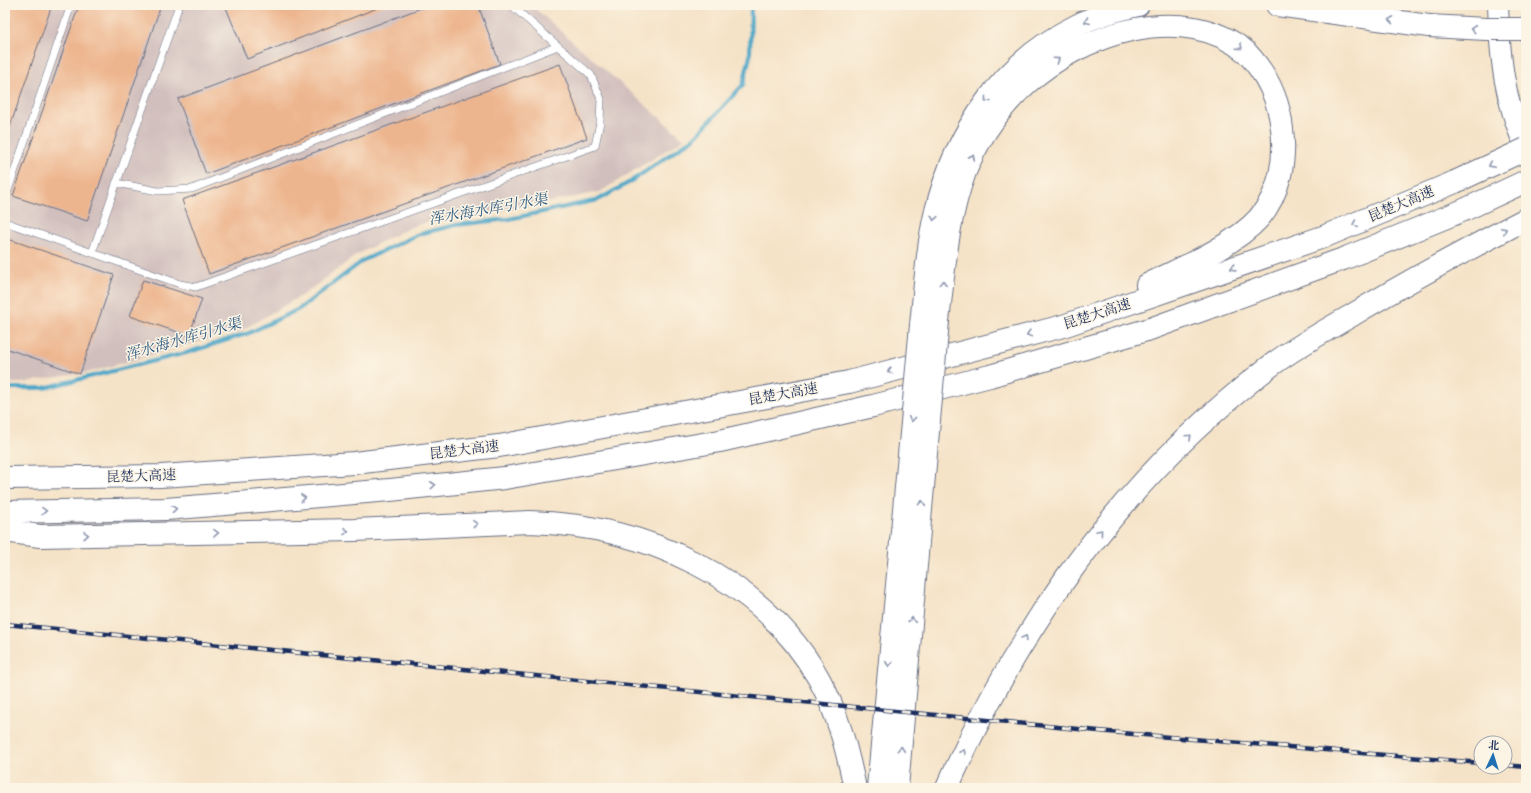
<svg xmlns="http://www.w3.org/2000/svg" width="1531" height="793" font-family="'IM FELL French Canon','Noto Serif SC',serif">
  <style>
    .industrial { fill: #d1bfbd }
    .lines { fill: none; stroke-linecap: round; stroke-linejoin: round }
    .stream { stroke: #4ba7c9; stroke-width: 4 }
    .building { fill: #edb58e }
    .service-casing { stroke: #676e83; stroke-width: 8 }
    .secondary-casing { stroke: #676e83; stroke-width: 22 }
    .motorway-casing { stroke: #676e83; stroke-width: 24 }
    .service { stroke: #fff; stroke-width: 7 }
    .secondary { stroke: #fff; stroke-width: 20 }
    .motorway { stroke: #fff; stroke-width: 22 }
    .rail-casing { stroke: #1b2f5e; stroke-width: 4.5 }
    .rail { stroke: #fcf5e5; stroke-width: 3; stroke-dasharray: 9; stroke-linecap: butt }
    .motorway-bridge-casing { stroke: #676e83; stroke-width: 24; stroke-linecap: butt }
    .motorway-bridge { stroke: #fff; stroke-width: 22 }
    .oneway { stroke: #8d97ae }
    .labels { text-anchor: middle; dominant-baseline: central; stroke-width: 3; stroke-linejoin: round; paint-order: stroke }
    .street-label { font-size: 14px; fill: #1b2f5e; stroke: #fcf5e5 }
    .water-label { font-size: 15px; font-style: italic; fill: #2c5983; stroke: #fcf5e5 }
  </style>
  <rect width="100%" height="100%" fill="#fcf5e5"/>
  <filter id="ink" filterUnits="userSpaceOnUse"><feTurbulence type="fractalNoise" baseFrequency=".025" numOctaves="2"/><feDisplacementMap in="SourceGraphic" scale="8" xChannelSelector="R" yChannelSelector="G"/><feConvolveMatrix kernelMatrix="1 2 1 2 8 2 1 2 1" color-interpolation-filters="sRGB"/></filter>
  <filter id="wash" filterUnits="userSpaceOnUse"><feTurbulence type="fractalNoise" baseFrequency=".012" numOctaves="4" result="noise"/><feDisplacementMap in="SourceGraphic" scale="16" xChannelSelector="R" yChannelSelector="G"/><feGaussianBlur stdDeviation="0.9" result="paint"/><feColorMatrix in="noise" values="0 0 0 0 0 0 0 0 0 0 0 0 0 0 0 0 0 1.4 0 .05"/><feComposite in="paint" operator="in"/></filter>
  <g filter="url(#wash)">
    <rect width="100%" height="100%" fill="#f5e3c8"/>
    <path class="industrial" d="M5,5h526l153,134 -84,53 -103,20 -42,4 -39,9 -24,11 -34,18 -54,40 -62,36 -152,42 -69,11h-16z"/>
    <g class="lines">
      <path class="stream" d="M5,388h39l142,-35 63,-20 50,-24 65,-49 55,-26 37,-9 53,-6 89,-19 32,-18 64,-44 49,-53 7,-29 1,-51"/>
    </g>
    <g id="blocks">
      <g class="building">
        <path d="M5,5h47l-47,136z"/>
        <path d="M79,5h82l-74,216 -74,-25z"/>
        <path d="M225,5h160l-138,54z"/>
        <path d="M429,5h49l22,59 -294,110 -28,-75z"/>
        <path d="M560,64l27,74 -378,136 -27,-74z"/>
        <path d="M5,238l109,37 -34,99 -75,-26z"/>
        <path d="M143,280l59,19 -13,37 -59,-20z"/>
      </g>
    </g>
  </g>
  <g filter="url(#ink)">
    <use href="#blocks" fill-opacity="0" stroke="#676e83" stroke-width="1"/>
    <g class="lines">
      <g class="service-casing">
        <g id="service">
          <path d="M116,183l42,8 34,-2 366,-143"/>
          <path d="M5,199l66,-194"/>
          <path d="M5,222l175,62 16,3 399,-141 5,-24 1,-23 -10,-24 -80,-70"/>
          <path d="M92,253l87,-248"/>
        </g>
      </g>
      <g class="secondary-casing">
        <path id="secondary" d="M1498,5c2,56 6,93 28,145"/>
      </g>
      <g class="motorway-casing">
        <g id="motorway">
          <path d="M1277,5l152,21"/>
          <path d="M938,321c6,-49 9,-102 27,-149 13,-33 34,-63 60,-87 56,-52 159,-85 221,-33 20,21 33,48 36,77 4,31 -2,64 -23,89 -25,28 -78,50 -112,67"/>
          <path d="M921,325c4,-38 6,-78 15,-114 20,-80 67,-150 142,-186 19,-10 40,-15 60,-20"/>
          <path d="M5,478l156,-2 193,-13 145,-17 350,-64 214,-56 260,-89 132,-55"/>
          <path d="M5,512l161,-3 224,-19 115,-12 215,-37 153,-35 117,-30 160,-47 193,-70 121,-49 62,-29"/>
          <path d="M5,531l35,5 314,-6 176,-8c113,3 232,55 289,157 19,34 28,71 36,109"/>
          <path d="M878,788l23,-246"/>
          <path d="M897,788l21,-246"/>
          <path d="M947,788c73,-164 178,-311 322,-421 26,-20 56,-36 85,-53 56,-34 114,-65 172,-95"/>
        </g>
      </g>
      <use href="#service" class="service"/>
      <use href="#secondary" class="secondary"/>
      <use href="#motorway" class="motorway"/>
      <g class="rail-casing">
        <g id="rail">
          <path d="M5,624l1104,108 372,31"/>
          <path d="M1505,765l21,2"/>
        </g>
      </g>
      <use href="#rail" class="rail"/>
      <g class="motorway-bridge-casing">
        <g id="motorway-bridge">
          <path d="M1429,26l57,3h40"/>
          <path d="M1455,182l71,-33"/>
          <path d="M901,542l20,-217"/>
          <path d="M918,542l20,-221"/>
        </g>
      </g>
      <use href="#motorway-bridge" class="motorway-bridge"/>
    </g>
    <defs><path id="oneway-chevron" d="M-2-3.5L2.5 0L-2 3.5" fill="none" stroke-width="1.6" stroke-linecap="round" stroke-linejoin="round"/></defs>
    <g class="oneway">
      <use href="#oneway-chevron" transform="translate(1391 20) rotate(-172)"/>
      <use href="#oneway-chevron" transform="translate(1087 21) rotate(159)"/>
      <use href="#oneway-chevron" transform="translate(1473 29) rotate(-177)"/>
      <use href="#oneway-chevron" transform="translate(1240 47) rotate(42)"/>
      <use href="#oneway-chevron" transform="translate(1057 60) rotate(-34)"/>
      <use href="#oneway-chevron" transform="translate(987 100) rotate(127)"/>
      <use href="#oneway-chevron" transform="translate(972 157) rotate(-64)"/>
      <use href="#oneway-chevron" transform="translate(1491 165) rotate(155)"/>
      <use href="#oneway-chevron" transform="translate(934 218) rotate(101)"/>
      <use href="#oneway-chevron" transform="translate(1355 224) rotate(157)"/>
      <use href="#oneway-chevron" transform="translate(1504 230) rotate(-27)"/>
      <use href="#oneway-chevron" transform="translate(1233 268) rotate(161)"/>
      <use href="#oneway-chevron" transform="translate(943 283) rotate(-82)"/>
      <use href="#oneway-chevron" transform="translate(1029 334) rotate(165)"/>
      <use href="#oneway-chevron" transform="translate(890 371) rotate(165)"/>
      <use href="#oneway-chevron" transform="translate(912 419) rotate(95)"/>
      <use href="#oneway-chevron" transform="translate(1189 437) rotate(-43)"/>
      <use href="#oneway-chevron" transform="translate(433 485) rotate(-6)"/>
      <use href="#oneway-chevron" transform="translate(303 498) rotate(-5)"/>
      <use href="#oneway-chevron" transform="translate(922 503) rotate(-85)"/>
      <use href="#oneway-chevron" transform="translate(174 509) rotate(-5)"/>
      <use href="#oneway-chevron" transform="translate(44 511) rotate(-1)"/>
      <use href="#oneway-chevron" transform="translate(475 524) rotate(-3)"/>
      <use href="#oneway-chevron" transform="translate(346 531) rotate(-1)"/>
      <use href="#oneway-chevron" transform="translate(1100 532) rotate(-50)"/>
      <use href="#oneway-chevron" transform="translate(216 533) rotate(-1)"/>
      <use href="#oneway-chevron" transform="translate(86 535) rotate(-1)"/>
      <use href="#oneway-chevron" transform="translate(912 620) rotate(-85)"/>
      <use href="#oneway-chevron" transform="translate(1025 638) rotate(-59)"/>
      <use href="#oneway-chevron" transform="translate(889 664) rotate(95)"/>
      <use href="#oneway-chevron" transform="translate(901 749) rotate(-85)"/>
      <use href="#oneway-chevron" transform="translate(963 752) rotate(-65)"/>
    </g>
  </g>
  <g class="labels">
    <g class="street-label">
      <text transform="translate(1401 204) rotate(-23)">昆楚大高速</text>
      <text transform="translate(1097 314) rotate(-18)">昆楚大高速</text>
      <text transform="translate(783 394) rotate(-10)">昆楚大高速</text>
      <text transform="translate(464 450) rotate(-7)">昆楚大高速</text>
      <text transform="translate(141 476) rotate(-2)">昆楚大高速</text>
    </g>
    <g class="water-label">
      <text transform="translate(488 209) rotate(-10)">浑水海水库引水渠</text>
      <text transform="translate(183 339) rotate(-16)">浑水海水库引水渠</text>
    </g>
  </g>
  <rect width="1531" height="793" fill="none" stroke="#fcf5e5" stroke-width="20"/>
  <g transform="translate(1493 755) rotate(4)"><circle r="19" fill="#fcf5e5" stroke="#a2a6af"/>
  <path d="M0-3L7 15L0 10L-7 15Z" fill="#1f6fb2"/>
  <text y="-6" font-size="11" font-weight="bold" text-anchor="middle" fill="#1b2f5e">北</text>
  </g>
</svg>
